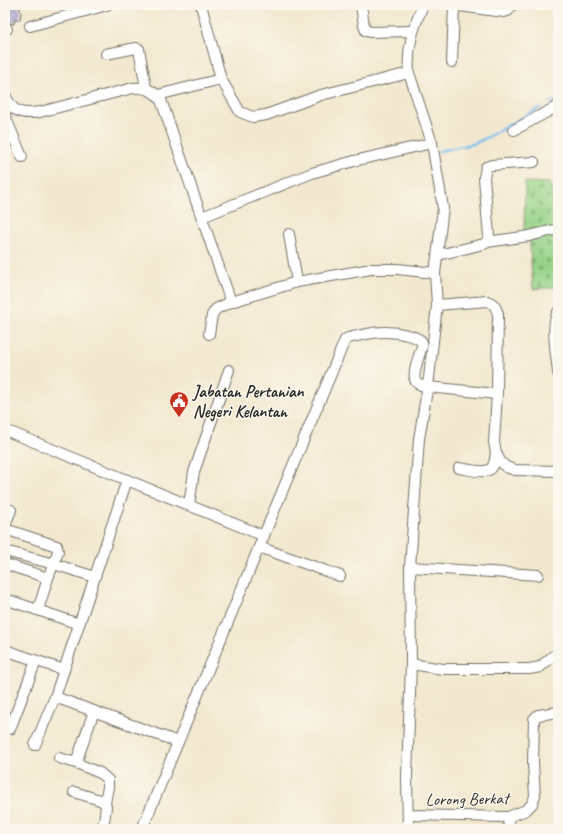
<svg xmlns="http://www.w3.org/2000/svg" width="563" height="834" font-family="Caveat,sans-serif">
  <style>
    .cemetery { fill: url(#cemetery-stones); stroke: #617f5a }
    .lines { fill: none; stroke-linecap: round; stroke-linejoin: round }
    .stream { stroke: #75c0ef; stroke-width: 2.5 }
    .building { fill: url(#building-cross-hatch) }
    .minor-casing { stroke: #716d64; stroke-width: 12 }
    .minor { stroke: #fff; stroke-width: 10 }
    .labels { text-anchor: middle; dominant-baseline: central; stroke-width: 3; stroke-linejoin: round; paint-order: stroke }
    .poi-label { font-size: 17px; font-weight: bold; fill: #2b2b2b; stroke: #fbf7ec; text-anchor: start }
    .street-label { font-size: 17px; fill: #2b2b2b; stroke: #fbf7ec }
  </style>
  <defs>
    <pattern id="cemetery-stones" width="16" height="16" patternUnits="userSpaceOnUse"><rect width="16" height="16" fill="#97d388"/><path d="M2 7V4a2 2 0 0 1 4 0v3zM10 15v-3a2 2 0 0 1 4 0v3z" fill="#82b576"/></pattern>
    <pattern id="building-cross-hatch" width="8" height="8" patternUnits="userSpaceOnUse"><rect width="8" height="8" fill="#b1a6d1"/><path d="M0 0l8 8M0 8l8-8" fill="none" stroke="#9087aa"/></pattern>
  </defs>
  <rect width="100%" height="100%" fill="#fbf7ec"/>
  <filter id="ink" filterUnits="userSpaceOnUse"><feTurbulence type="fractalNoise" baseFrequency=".025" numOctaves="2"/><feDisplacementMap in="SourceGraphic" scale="8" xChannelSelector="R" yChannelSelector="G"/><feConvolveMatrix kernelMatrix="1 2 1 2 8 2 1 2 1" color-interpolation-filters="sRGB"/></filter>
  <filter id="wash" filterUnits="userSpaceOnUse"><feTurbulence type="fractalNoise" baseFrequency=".012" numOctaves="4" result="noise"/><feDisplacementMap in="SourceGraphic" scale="16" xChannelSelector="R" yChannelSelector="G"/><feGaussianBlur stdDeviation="0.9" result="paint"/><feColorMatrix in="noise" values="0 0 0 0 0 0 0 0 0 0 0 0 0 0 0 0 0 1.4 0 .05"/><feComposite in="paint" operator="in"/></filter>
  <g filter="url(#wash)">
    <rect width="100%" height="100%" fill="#f3e8cf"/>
    <path class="cemetery" d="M525,182l25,1 4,20h4v30l-2,1 2,24v29l-25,2 -4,-56 -5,1z"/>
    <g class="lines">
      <g class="stream">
        <path d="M550,103l8,-5"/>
        <path d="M439,151l34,-7 11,-5 56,-31"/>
      </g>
    </g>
    <g id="blocks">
      <path class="building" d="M5,5l14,1 2,6 -1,8h-6v4l-9,-2z"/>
    </g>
  </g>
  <g filter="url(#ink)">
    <use href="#blocks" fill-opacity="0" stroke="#716d64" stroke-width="1"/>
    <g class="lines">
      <g class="minor-casing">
        <g id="minor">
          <path d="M201,5l20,74 19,33 13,5 13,-2 55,-20 88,-22c-2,-27 4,-44 14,-68"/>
          <path d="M361,5l3,21 2,5 5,1 41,-1"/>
          <path d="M452,5l52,7 4,-1 4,-6"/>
          <path d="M30,26l77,-21"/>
          <path d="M5,29h2"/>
          <path d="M106,54l30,-6 3,1 7,39"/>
          <path d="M452,62l2,-57"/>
          <path d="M5,94c7,19 17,21 35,18l93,-24c12,-1 21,2 28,12l70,202"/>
          <path d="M158,95l63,-16"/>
          <path d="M5,116l17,41"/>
          <path d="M514,130l44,-24"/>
          <path d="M202,217l110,-44 42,-12 78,-18"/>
          <path d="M289,234l8,48"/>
          <path d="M487,242l42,-6 29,-7"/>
          <path d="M438,255l46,-11 3,-2 2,-6 -5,-58 2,-11 6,-2 42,-3"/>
          <path d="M437,305l50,-4c7,2 9,6 11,13l-1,80 -3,48 2,11 4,8 6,6 9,3 43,1"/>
          <path d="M558,312c-8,14 -1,45 0,61"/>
          <path d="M209,334l3,-19 4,-6 15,-7 66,-20 74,-13h26l38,4"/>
          <path d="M5,430l259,106"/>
          <path d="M459,468c9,1 29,8 34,-2 2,-4 2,-9 3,-13"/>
          <path d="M127,480l-72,217 123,45"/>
          <path d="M189,505l5,-33 35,-102"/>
          <path d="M5,525l6,-15"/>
          <path d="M5,529l52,17 1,6 -10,26"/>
          <path d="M259,547l81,29"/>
          <path d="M5,551l49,13 41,13"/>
          <path d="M5,564l43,14 -10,32"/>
          <path d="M410,567l128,8"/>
          <path d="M5,599l74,25"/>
          <path d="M5,650l59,20"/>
          <path d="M411,664l32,5h86l11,-2 13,-11 5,-2"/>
          <path d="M94,711l-18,52 24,10 8,7v7l-3,16"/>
          <path d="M10,729l26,-68"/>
          <path d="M35,745l20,-48"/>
          <path d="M59,758l17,5"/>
          <path d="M74,792l26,8 5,3 1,4 -3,22"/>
          <path d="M408,815l100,2 18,-7 6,-6 3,-8 -2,-33 1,-44 4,-4 20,-3"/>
          <path d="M508,817l1,12"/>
          <path d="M142,829l203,-489 3,-2c22,-5 37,-9 60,-3 5,2 10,2 14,7v4c-2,8 -11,29 -6,36 2,3 8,4 12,5l69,7"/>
          <path d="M408,829l-1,-53 4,-112 -1,-97 9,-128 10,-61 8,-73 -2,-32 8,-65 -11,-65 -23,-70"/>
        </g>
      </g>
      <use href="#minor" class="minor"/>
    </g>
  </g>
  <defs>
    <g id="civic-pin" transform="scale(1)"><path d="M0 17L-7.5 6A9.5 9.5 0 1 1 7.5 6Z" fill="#c8321e" stroke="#fbf7ec"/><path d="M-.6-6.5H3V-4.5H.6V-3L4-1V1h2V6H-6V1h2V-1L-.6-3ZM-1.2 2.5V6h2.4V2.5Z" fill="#fff"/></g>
  </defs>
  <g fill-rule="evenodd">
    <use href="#civic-pin" x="179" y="401"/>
  </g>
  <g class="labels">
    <g class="poi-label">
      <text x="193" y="391">Jabatan Pertanian<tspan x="193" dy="20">Negeri Kelantan</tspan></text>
    </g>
    <g class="street-label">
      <text transform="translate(467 799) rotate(-1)">Lorong Berkat</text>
    </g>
  </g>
  <rect width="563" height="834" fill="none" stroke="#fbf7ec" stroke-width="20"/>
</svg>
